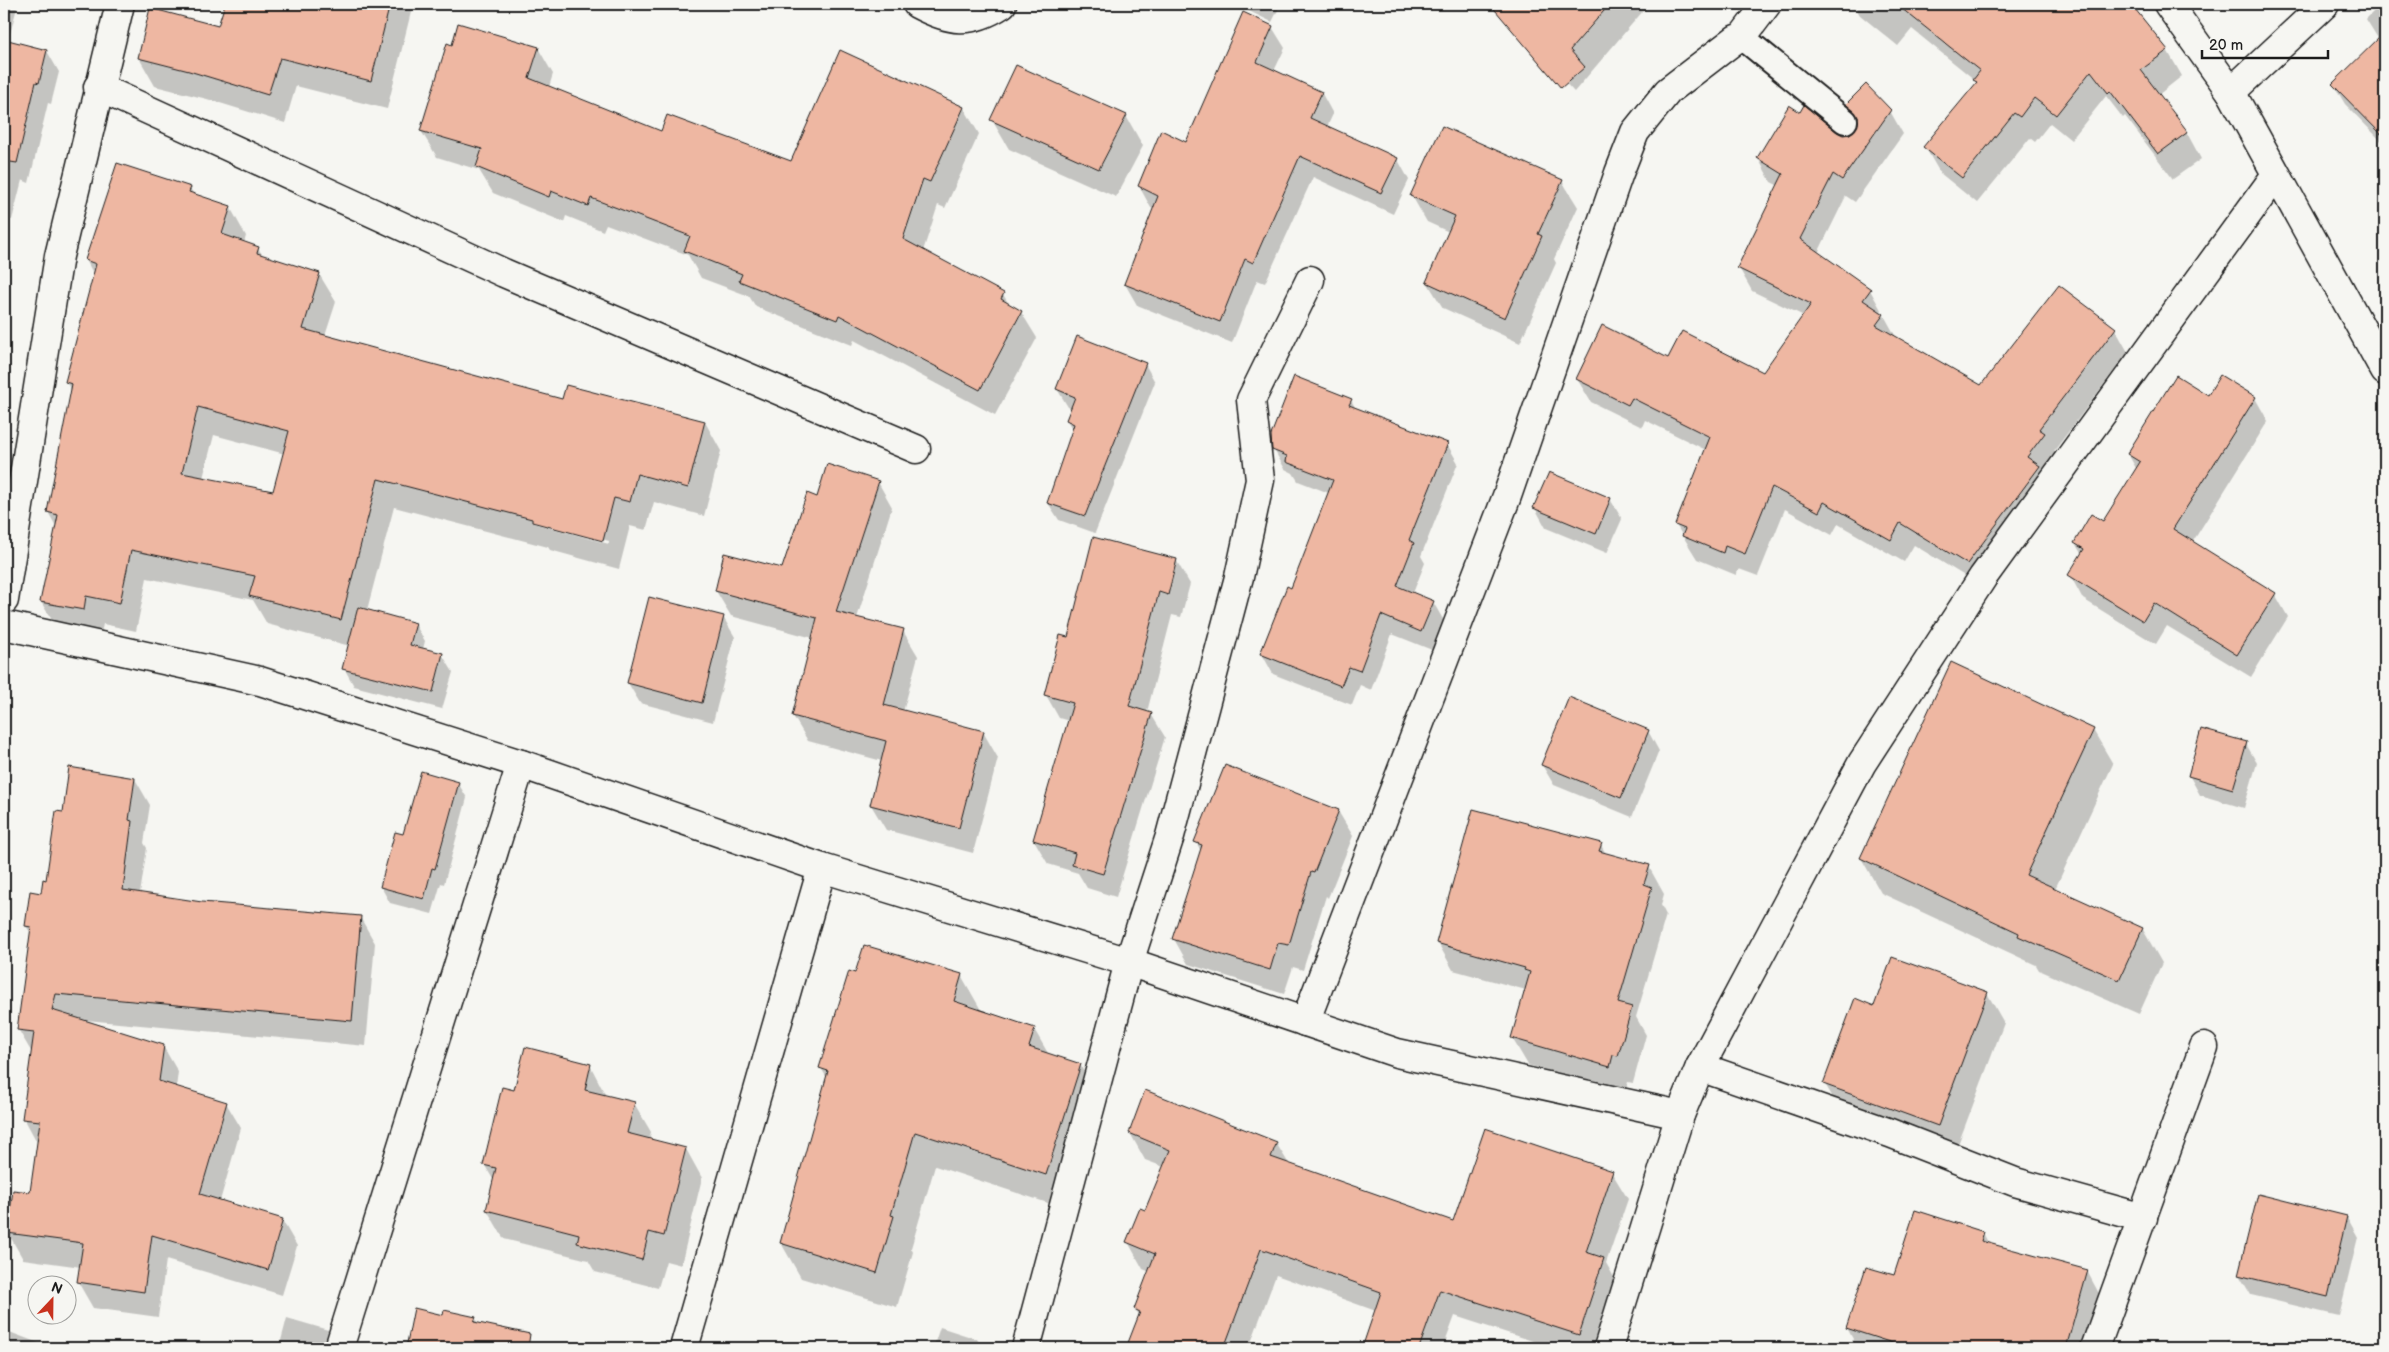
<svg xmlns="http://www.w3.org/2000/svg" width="2389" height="1352" font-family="'Balsamiq Sans',sans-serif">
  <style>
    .shadow { fill: #0003; fill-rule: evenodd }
    .building { fill: #eeb7a2; stroke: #1c1c1c; fill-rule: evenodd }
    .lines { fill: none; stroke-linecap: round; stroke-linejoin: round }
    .service-casing { stroke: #1c1c1c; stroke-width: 28 }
    .minor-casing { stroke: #1c1c1c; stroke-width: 31 }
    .service { stroke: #f6f6f2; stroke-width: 24 }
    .minor { stroke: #f6f6f2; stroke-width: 28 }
  </style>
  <rect width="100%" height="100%" fill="#f6f6f2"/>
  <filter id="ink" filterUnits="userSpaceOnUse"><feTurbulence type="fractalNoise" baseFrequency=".02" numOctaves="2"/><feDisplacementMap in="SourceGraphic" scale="10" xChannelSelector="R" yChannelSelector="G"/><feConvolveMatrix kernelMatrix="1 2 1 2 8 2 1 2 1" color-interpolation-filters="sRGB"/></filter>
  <g filter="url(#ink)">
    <g class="shadow">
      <path d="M4,4h14l-10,37 39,10 12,21 -8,32 -3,-1 -19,80 -7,-3 -10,40 -8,-2z"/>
      <path d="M226,4h187l-26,105 -91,-23 -11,37 -78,-24 -52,-13 -16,-28 80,-30z"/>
      <path d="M1234,4h47l-9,18z"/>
      <path d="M1493,4h156l-75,88z"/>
      <path d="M1853,4h242l7,10 13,-10h14l38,46 15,26 -24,19 29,38 14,26 -28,20 -48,-63 -2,2 -17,-22 -35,44 -21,-17 -15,19 -5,-4 -53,65 -37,-30 -15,-26 52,-63 -2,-4 -63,-51 -14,17 -38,-31z"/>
      <path d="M2381,4h4v141l-40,-41 -12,-20 46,-44 -13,-21z"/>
      <path d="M1272,27l13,21 -11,23 47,21 12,22 -6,13 70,31 12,22 -16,34 -80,-37 -48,106 -8,-3 -25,63 -95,-38 -12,-21 29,-75 -3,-1 -12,-22 47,-43z"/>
      <path d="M453,47l85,1 15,26 -4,13 112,46 130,30 173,-55 15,26 -34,74 -7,-3 -15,46 80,43 6,11 12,7 16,26 -42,77 -141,-75 -2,5 -96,-38 -7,-11 -48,-18 -13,-23 -82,-31 -3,7 -37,-15 -2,6 -71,-29 -14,-23 -42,-13 -16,-26z"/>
      <path d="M1016,67l110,49 17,30 -27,51 -107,-48 -17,-29z"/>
      <path d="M1847,104l43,7 13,23 -48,68 -9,-6 -28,57 52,37 26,47 85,50 134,-58 13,23 -74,99 3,6 -76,129 -67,-41 -10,17 -66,-38 -6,11 -47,-26 -27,67 -19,-7 -3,6 -39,-16 -21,-34 30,-75 -61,-30 -3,7 -51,-25 -14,-23 92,-20 94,14 41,-57 -52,-25 -13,-23 40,-82 -8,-4 -13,-24 78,-25 7,3 8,-1 8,-10z"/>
      <path d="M1562,181l16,26 -24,52 2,4 -36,80 -77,-35 -16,-26 22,-50 -22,-10 -15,-26z"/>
      <path d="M190,188l4,7 36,12 16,29 -2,7 14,5 5,8 56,18 17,28 -11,34 238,65 142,21 16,29 -17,65 -50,-14 -8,28 -16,-4 -11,43 -69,-19 -2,-3 -154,-40 -27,103 48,14 10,17 -2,8 19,5 11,18 -11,37 -88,-23 -10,-18 6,-22 -83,-22 -14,-24 -106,-22 -11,53 -33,-7 -3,14 -42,-8 -17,-28 16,-74 -9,-16 24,-120 -6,-10 28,-107 -8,-15zM214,435l71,19 -11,39 -71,-15zM533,521l76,20v3l-76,-21z"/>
      <path d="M1145,364l10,18 -60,151 -36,-13 -11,-17 25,-72 -6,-11 5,-11 -4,-2 -11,-18z"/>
      <path d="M2208,396l47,2 13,23 -76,122 83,51 13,23 -37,60 -84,-51 -11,18 -73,-45 -13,-24 12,-20 -7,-12 29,-20 33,-53 -9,-16z"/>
      <path d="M1351,400l5,9 91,35 11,19 -37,93 4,7 -12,30 20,9 11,19 -12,29 -40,-16 -21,56 -11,-5 -8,20 -79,-31 -11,-20 29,-65 38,-96 -31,-12 -5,-8 -8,-4 -11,-19z"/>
      <path d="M878,482l14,25 -35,111 46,13 15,25 -15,56 80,20 15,26 -25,95 -87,-23 -15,-25 11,-44 -74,-20 -15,-25 20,-78 -82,-22 -15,-25 67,-21 35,-71z"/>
      <path d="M1610,499l12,20 -15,34 -61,-25 -11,-20z"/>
      <path d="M1176,560l14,24 -9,33 -9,-2 -25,97 4,2 14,23 -49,160 -29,-9 -9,-15 -30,-9 -14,-24 35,-119 -10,-3 -13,-23 23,-57z"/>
      <path d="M723,617l12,20 -22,85 -73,-19 -12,-20z"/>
      <path d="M2093,730l20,34 -58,125 87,39 20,35 -23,51 -100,-44 -3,-5 -155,-72 -20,-35z"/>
      <path d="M1648,731l11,20 -27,66 -78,-32 -12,-20z"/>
      <path d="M2246,744l11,19 -13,45 -44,-13 -11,-20z"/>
      <path d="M135,779l15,26 -6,38 3,5 -7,46 62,9 158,14 15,26 -9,103 -280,-26 77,26 15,26 -2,16 50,15 15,25 -21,73 62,19 15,26 -15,49 -116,-35 -8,57 -65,-9 -15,-26 3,-15 -58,-8 -15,-26 24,-39 6,-50 -14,-26 8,-65 -14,-24 14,-94 -6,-9 21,-45 17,-68z"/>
      <path d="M458,783l9,15 -23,86 -3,-1 -9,31 -42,-11 -9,-16 23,-51z"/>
      <path d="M1338,811l15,25 -25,62 -2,-2 -23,74 -10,-3 -9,27 -96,-30 -14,-25 27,-88 -5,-9z"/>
      <path d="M1601,845l5,9 43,13 15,27 -3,11 5,10 -30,102 10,18 -13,48 -5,-1 -3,11 -97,-28 -16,-27 14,-48 -73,-20 -15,-27z"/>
      <path d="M856,975h105l20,35 53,19 15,26 31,10 20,34 -34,110 -131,-43 -24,82 2,4 -16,55 -96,-29 -20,-35 46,-165 -6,-10z"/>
      <path d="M1987,993l17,30 -50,132 -112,-42 -17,-29 50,-77z"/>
      <path d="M590,1065l16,31 28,7 17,29 -2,8 37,9 16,29 -21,87 -15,-4 -8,27 -63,-16 -7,-12 -84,-21 -17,-29 7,-29 -10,-17 31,-72z"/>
      <path d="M1130,1133l146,10 13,21 164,59 159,-50 16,26 -22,64 13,23 -20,62h-45l-99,-32 -12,32h-80l13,-37 -100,-36 -27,73h-122l13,-32 -5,-7 15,-37 -7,-3 -15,-27 18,-30 18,-45 -19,-7z"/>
      <path d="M2347,1217l11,20 -19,79 -88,-21 -12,-20z"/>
      <path d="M1983,1233l6,11 98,27 15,28 -13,49h-239l3,-9 -6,-11 48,-51z"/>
      <path d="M415,1310l29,6 31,2 8,14 23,5 7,11h-106z"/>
      <path d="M287,1318l41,12 5,10 -2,8h-52z"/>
      <path d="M940,1327l37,12 5,9h-49z"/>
      <path d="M4,1330l48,18h-48z"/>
      <path d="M2227,1340l37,8h-39z"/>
    </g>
    <g class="building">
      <path d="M225,4h165l-19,77 -91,-23 -12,37 -79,-24 -51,-13 12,-50 68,18z"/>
      <path d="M1490,4h120l-40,46 15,17 -24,21z"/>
      <path d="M1896,4h235l37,46 -27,20 47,62 -30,22 -48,-63 -2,2 -17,-22 -35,44 -22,-17 -14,19 -6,-4 -52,65 -39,-31 54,-65 -4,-2 7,-9z"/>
      <path d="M1243,12l30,14 -16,36 65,30 -12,26 88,40 -17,35 -81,-37 -47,107 -8,-4 -25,63 -96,-38 34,-88 -20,-10 23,-56 25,12z"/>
      <path d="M458,23l81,24 -10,31 132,53 6,-16 124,46 49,-111 124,57 -34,75 -7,-3 -20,60 101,54 -3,6 21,12 -42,79 -141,-75 -2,5 -98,-39 3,-7 -58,-23 6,-15 -99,-38 -3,8 -37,-15 -2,6 -73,-30 6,-18 -62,-18 27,-88 5,2z"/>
      <path d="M2385,32v106l-53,-54z"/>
      <path d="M4,39l43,11 -8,33 -3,-1 -19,81 -13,-2z"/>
      <path d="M1016,65l111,50 -28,54 -109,-49z"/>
      <path d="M1866,84l25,26 -49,70 -9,-6 -33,65 71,50 -8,11 21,14 -8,11 105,60 78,-100 57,43 -77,101 6,4 -18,24 13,9 -73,98 -67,-41 -9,17 -67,-38 -5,10 -47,-25 -27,67 -20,-8 -2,7 -41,-17 3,-7 -10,-4 35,-88 -78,-39 -4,7 -52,-26 26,-54 66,33 14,-27 81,41 48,-68 -74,-36 46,-94 -26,-16 32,-53 11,7 4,-7 33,27 6,3 7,-1 8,-10v-7l-12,-13z"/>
      <path d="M1442,126l121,54 -25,54 4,2 -37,82 -79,-36 29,-66 -45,-20z"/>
      <path d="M117,163l74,24 -2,5 42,14 -9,28 37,13 -2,6 63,20 -17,56 259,70 4,-14 139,36 -17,67 -51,-14 -7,28 -16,-4 -11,43 -71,-19v-3l-154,-40 -37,141 -92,-24 6,-20 -124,-26 -11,53 -34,-7 -2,14 -44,-8 18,-87 -11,-3 25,-128 -7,-2 31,-118 -11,-4zM198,407l91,24 -16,60 -91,-18z"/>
      <path d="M1077,336l69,27 -61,153 -38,-13 27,-79 -8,-4 9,-23 -19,-8z"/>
      <path d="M2176,375l32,20 12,-20 36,22 -83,132 103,64 -39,62 -83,-52 -11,18 -75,-46 16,-26 -10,-6 17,-29 12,7 37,-59 -13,-8z"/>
      <path d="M1294,376l58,23 -3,6 99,38 -39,97 5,3 -17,43 37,15 -13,31 -40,-17 -21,56 -11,-4 -8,19 -81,-32 27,-68 4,2 42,-108 -47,-18 1,-6 -15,-6 -1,-15z"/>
      <path d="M827,464l52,17 -43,131 68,17 -20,76 100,26 -25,97 -89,-23 16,-64 -94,-25 25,-98 -102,-27 9,-38 58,15 25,-75 10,4z"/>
      <path d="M1549,472l62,26 -15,36 -63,-26z"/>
      <path d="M1093,537l84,22 -9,36 -9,-3 -30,114 23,7 -49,161 -31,-9 3,-12 -42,-13 40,-137 -29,-8 16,-60 8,2z"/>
      <path d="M649,597l75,19 -22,87 -75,-20z"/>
      <path d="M358,607l58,16 -6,22 33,8 -10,39 -91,-23z"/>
      <path d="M1951,662l143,67 -68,146 117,53 -24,52 -101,-44 1,-3 -159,-75z"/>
      <path d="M1569,697l80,33 -28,68 -80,-33z"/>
      <path d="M2201,729l46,13 -14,47 -45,-13z"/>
      <path d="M1225,765l114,45 -25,63 -3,-1 -22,73 -11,-2 -8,27 -98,-31 30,-94 -8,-3z"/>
      <path d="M69,767l66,11 -6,42 3,1 -9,69 79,12 159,14 -9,105 -296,-27 -4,16 112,35 -5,36 68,21 -27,92 83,25 -15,51 -116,-35 -8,57 -67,-10 6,-39 -76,-10 6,-43 17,2 10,-71 -18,-2 12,-87 -17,-2 14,-103 -6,-1 5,-35 11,2 2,-14 3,1 10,-69 7,1z"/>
      <path d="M421,771l38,11 -24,87 -3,-1 -8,31 -44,-12 15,-55 8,2z"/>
      <path d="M1473,809l129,34 -3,8 51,14 -6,19 8,3 -34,116 14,4 -14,49 -5,-1 -3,12 -99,-29 19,-66 -6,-2 1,-2 -89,-25z"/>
      <path d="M864,945l98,29 -8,27 81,27 -6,19 52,17 -35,111 -131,-43 -24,83 3,1 -17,57 -97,-30 48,-172 -9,-3 30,-97 6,2z"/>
      <path d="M1892,957l96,35 -50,134 -115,-42 32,-86 19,8z"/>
      <path d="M525,1047l66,17 -6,26 50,12 -8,31 59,15 -22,88 -15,-4 -7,28 -65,-17 2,-9 -93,-24 10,-42 -13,-3 19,-78 12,3z"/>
      <path d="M1145,1090l132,52 -6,15 182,64 32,-93 128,43 -27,81 18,6 -25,77 -139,-45 -21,58h-57l19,-56 -120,-43 -37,99h-98l14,-36 -6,-3 21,-55 -29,-12 14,-34 5,2 25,-60 -41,-17z"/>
      <path d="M2258,1194l89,22 -19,81 -90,-22z"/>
      <path d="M1915,1210l69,22 -3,9 107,29 -22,78h-158l-62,-20 20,-61 28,8z"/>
      <path d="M414,1308l29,7 1,-5 32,7 -2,5 56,12 -2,14h-122z"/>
    </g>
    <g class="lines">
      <g class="service-casing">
        <path id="service" d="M1742,37l103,84"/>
      </g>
      <g class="minor-casing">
        <g id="minor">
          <path d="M917,4c32,17 53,21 85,0"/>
          <path d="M2168,4l63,88 154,279"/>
          <path d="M98,87l406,186 412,176"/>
          <path d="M2231,92l94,-88"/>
          <path d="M4,600l55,-344 61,-252"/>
          <path d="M4,625l256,56 261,83 301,104 307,94 268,91 283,62"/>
          <path d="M1305,1022l202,-526 112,-323 16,-41 33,-41 68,-52 6,-2 25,-33"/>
          <path d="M1700,1067l190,66 125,49 128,36"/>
          <path d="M339,1348l182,-584"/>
          <path d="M684,1348l138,-480"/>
          <path d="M1026,1348l103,-386 41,-126 69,-259 21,-97 -9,-80 59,-120"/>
          <path d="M1608,1348l72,-233 20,-48 162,-304 121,-186 293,-402"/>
          <path d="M2095,1348l109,-301"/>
        </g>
      </g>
      <use href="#service" class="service"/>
      <use href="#minor" class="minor"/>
    </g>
  </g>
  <rect width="2389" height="1352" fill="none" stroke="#f6f6f2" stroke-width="20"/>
  <rect x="10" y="10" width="2369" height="1332" fill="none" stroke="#1c1c1c" stroke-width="2" filter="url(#ink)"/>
  <g transform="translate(52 1300) rotate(22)"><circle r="24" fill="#f6f6f2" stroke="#9f9f9c"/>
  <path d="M0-4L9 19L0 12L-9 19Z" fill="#c8321e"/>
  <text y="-8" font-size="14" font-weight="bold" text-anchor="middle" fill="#1c1c1c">N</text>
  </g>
  <path d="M2202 50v8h126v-8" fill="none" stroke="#1c1c1c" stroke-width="2.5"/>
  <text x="2209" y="50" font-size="15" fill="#1c1c1c" stroke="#f6f6f2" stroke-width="4" paint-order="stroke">20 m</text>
</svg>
